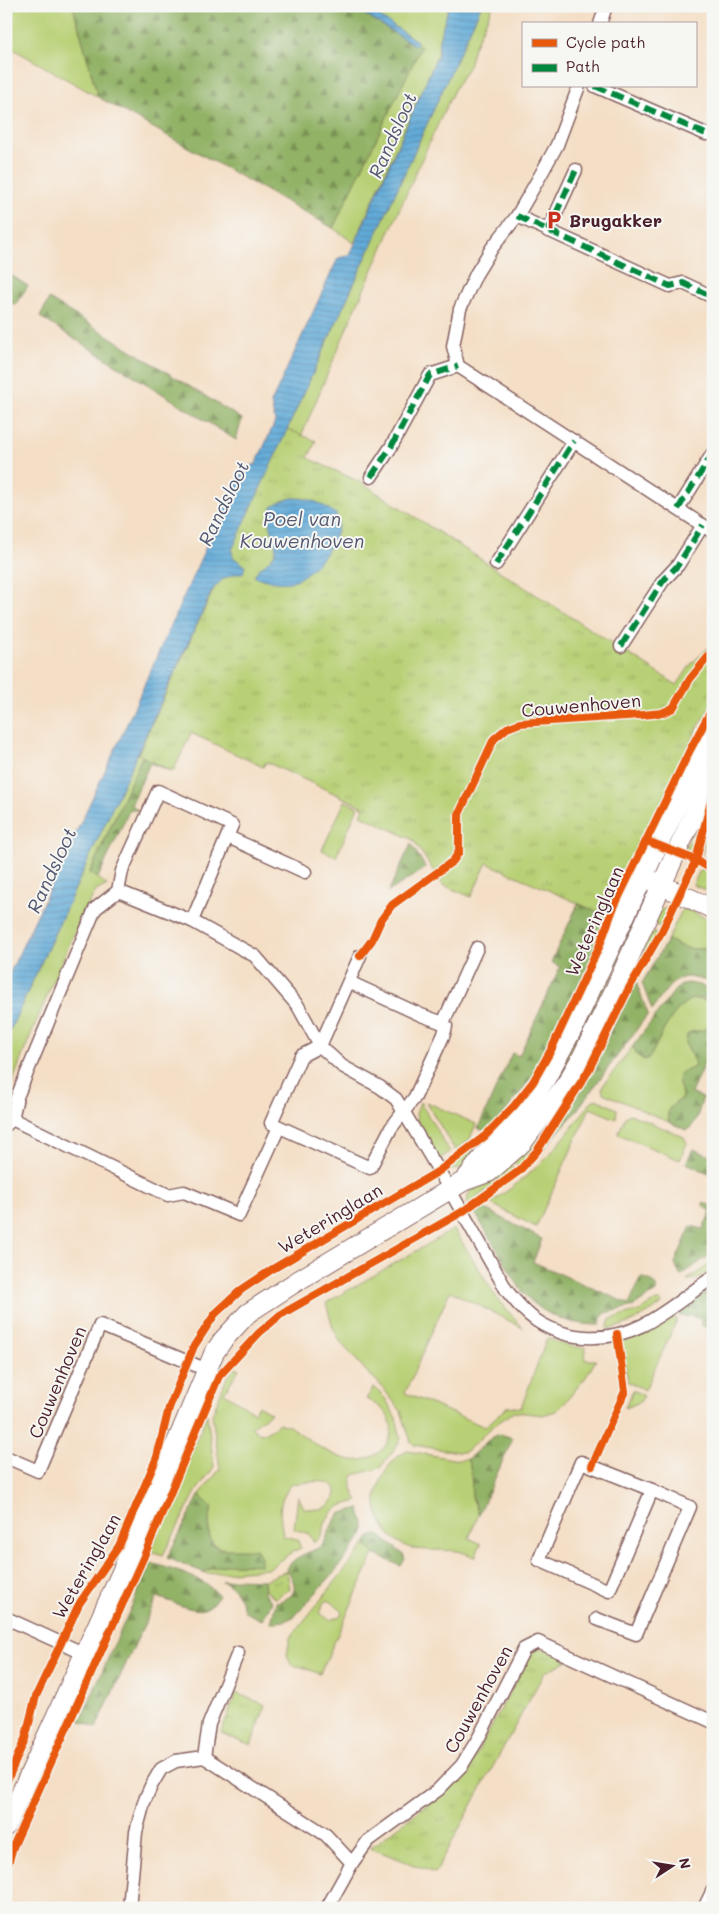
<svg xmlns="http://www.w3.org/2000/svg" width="719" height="1914" font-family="Mali,sans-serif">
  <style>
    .grass { fill: #b8d075; stroke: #817850; fill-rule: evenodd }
    .forest { fill: url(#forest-firs); stroke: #6e6848 }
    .park { fill: url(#park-tufts); stroke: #817850 }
    .water { fill: url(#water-rules); stroke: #566482 }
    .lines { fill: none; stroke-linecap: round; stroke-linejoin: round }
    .street-casing { stroke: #866261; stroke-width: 15 }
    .secondary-casing { stroke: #866261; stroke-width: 21 }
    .street { stroke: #fff; stroke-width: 12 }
    .secondary { stroke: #fff; stroke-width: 19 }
    .quiet { stroke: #00873e; stroke-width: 6; stroke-dasharray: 12 6; stroke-linecap: butt }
    .cycleway-casing { stroke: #f6f6f2; stroke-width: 11 }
    .cycleway { stroke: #e8590c; stroke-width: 8 }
    .labels { text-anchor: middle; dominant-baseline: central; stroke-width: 4; stroke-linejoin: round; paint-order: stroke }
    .poi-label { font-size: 18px; font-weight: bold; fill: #4a1f2b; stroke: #f6f6f2; text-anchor: start }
    .street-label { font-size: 18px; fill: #4a1f2b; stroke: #f6f6f2 }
    .water-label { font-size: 19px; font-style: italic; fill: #535770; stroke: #f6f6f2 }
  </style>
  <defs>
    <pattern id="forest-firs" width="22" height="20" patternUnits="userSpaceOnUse" patternTransform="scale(1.25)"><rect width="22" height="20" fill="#92b266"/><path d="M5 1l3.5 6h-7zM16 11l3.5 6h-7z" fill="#799054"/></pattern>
    <pattern id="park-tufts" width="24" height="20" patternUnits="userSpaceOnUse" patternTransform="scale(1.25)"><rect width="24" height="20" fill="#b8d075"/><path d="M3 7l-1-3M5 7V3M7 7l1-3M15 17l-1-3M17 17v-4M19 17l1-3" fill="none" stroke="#a0b265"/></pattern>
    <pattern id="water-rules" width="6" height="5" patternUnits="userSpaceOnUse" patternTransform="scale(1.25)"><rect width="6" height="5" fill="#61aad8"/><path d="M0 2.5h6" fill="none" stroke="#528aaf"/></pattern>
  </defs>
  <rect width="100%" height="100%" fill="#f6f6f2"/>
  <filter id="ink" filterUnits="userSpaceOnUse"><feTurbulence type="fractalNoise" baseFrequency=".02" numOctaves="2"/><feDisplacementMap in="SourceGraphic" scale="10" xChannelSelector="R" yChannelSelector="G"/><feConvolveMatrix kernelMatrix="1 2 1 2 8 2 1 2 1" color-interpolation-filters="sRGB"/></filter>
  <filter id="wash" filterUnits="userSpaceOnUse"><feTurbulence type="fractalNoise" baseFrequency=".0096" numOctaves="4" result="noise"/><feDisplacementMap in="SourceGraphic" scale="20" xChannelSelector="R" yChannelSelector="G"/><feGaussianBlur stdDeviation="1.12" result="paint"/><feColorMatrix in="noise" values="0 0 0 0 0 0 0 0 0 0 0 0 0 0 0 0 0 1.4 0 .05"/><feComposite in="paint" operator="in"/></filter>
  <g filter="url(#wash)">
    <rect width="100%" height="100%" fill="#f4dec5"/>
    <g class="grass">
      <path d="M6,6h67l25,91 -92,-52z"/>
      <path d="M357,6h92l-10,33 -1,15 -84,189 -21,-15 87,-181z"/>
      <path d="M481,6h12l-19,41 -5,19 -15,24 -29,62 -76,171 -61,144 77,341 -27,-13 14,-4 -132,-45 -29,-13 -27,-17 -23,43 -51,113 17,13 -11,6 -11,19 -31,69 -31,75 -17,47v-62l206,-448 7,-9 13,-32z"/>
      <path d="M713,709v18l-61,110 35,-78z"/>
      <path d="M345,801l13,6 -22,50 -14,-7z"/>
      <path d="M713,806v24l-12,25 7,-37z"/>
      <path d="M704,814l-7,36 -4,6 -10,-5z"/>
      <path d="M701,868l12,6v19l-20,-8z"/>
      <path d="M672,906l-11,21 -11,-4 9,-12z"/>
      <path d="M683,908l30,13v27c-19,2 -30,2 -45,-9z"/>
      <path d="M630,920l8,4 -71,150 -51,59z"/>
      <path d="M648,929l9,5 -1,6 -34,56 -48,94 -49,72 -6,6 -8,-8z"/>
      <path d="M691,999c8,0 16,1 22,6v13l-8,12 -14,2 -4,3 -1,9 9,20 -2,4 -5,2 -6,21v7l-7,5 -7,10 1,9 -66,-29 -1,-6 31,-41 4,9 7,5 6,-3c11,-20 20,-47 41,-58z"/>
      <path d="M596,1099l21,10 -1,10 -26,-11 -54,119 -46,-24c14,-10 28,-19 41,-31 24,-20 42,-46 61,-71z"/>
      <path d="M420,1102l30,50 -11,7 -22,-39 -1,-6z"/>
      <path d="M426,1102l50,22 -7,17 -14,9z"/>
      <path d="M630,1114l54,23 3,6 -7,17 -62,-26 7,-17z"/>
      <path d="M485,1139l7,6c-14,11 -27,29 -46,24z"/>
      <path d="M508,1163l7,8 -48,34 1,-10 4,-6z"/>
      <path d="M454,1229l44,71 25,28 -73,-37 -45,102 80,34 23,-21 13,2 26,-70 22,8 17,2 -1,12h11l-10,17 -23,28 -7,6 -13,4 -29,-3 -21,14 -24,23 -5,3h-7l-43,-7 -3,-3 -10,-31 -23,-29 -10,-9 -27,-30 -8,-15 -7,-25z"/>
      <path d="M713,1262v6l-16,11 -10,1z"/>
      <path d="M656,1301h4l2,3c-18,12 -34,22 -55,25l3,-10 30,-8z"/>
      <path d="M673,1314l4,6 -32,70 -17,-8 -7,-41 30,-12z"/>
      <path d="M236,1368l3,1 -15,24 30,19 4,-7 13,8 -18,13 -1,2 5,4 9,1 13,-10 10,3c20,13 40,31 64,34 29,3 52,-30 29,-51 -4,-4 -11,-7 -16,-10l8,-12 11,11 11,20 5,20 -2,5 -19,25 -26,7c-5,10 -1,17 4,26 -14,3 -27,7 -32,21 -4,9 -3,16 -12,20l-5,-8 -15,-5 4,-33 6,12c6,1 14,2 20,0 9,-4 18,-18 7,-24 -10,-5 -28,-1 -39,0 -16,18 -12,30 -9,52l14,3 4,9 -12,6 -21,15 -61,5 -4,-2c23,-11 34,-7 58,-8l-3,-13c-38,-2 -57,4 -46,-44l-10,-8 -2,-5 20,-25 -8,-54 15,-38z"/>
      <path d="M633,1390l11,6 -4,6 -15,6z"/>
      <path d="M207,1414l7,53 -17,23 -34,65 -13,-4z"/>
      <path d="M408,1451l51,9 8,-1 4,10 1,28 7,17 -10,24 12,6 -6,13c-6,-2 -12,-5 -18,-6 -31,-3 -57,6 -75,-28 -7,-12 -8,-25 -3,-37 5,-14 14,-30 29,-35z"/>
      <path d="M368,1541l-1,6 7,7 -54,120 -18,-7 -10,-2 -5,-10 3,-17zM328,1600l5,3 9,9 -2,4 -10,4 -11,-7 5,-11z"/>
    </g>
    <g class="forest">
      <path d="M73,6h284l64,41 -88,181 -235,-131z"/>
      <path d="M6,272l22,14 -13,19 -9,-6z"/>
      <path d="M49,299l193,120 -6,21 -196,-123z"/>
      <path d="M164,716l9,56 -23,-9 -19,42 8,6 -9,-2 -32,69 -8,-5 51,-114z"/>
      <path d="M713,841v24l-9,-4z"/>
      <path d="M411,844l15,24 -38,24z"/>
      <path d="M578,904l31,11 -12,31 -38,82 -23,44 -32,42 -18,18 -8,-4 34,-75 7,3 41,-89 -9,-5z"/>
      <path d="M668,939c15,11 26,11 45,9v34c-8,-1 -16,-4 -24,-5 -17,-1 -28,21 -37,33l-10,-27z"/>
      <path d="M636,982l12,32 -74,100 -42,48 49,-73z"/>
      <path d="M688,983l11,2 14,6v14c-29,-27 -53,33 -63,52l-5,3 -8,-5 -4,-9 42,-56 8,-6z"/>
      <path d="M713,1018v25l-22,50 12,5c-4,10 -6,29 -17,32l-17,-8c-3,-18 3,-14 13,-24 0,-9 -5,-14 -3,-23l3,-3 11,-4 2,-4 -9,-21 1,-8 4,-3 14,-2z"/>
      <path d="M693,1149l20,8v18l-27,-12z"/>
      <path d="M703,1203l10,3v47l-33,23 -5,-13 16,-37 12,3 8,-18 -8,-5z"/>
      <path d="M483,1208l59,31 -9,23 96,42 12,-27c8,3 17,5 15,15l-22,14 -28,7 -5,5 -1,7c-32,0 -59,-10 -79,-35l-46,-77z"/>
      <path d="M713,1285v46l-12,-6v-6l-13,-4 -1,2 -5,-2 -1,2 -4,-6z"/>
      <path d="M500,1434l13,4 -34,76 -7,-17 -1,-28 -4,-10c11,-7 20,-22 33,-25z"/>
      <path d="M200,1494l3,5 9,8c-3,15 -8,33 7,42h37l5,8v8c-24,-1 -36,-3 -58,7l-36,-14z"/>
      <path d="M359,1508l5,15v10l-8,11 -24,31 -37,41 -10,5 -14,2 5,-21c22,-5 22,-15 11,-33 6,-14 25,-16 36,-24l10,-22 6,-9z"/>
      <path d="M376,1535l4,1 23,18 2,5 -4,7 -27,-12 -7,-7c-1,-7 3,-11 9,-12z"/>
      <path d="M151,1563c23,7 51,14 68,32 -4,5 -8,12 -15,14 -10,4 -35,-9 -47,-12l-61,131 -16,-7z"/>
      <path d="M236,1579l28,1 1,13 7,9 -10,18 -17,-8c-5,-14 -8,-25 -23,-31z"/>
    </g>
    <g class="park">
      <path d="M287,429l29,12 -8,17 54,25 315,202 15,-22 21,-19v59l-17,28 -87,186 -122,-54 -16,34 -28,-12 -30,-45 -52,-25 3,-8 -98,-45 -3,5 -72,-34 -18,39 -35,-18z"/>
      <path d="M287,1571l3,18 -15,9 -10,-8 -1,-10z"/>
      <path d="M543,1648l25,12 -24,13 -109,200 -65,-25 83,-63 19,-23 61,-112z"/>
      <path d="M236,1693l30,12 -15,40 -30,-12z"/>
    </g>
    <g class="water">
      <path d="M351,6h12l54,35v3l-3,1z"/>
      <path d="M449,6h32l-249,544 1,7 12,9 -2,7c-16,2 -22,6 -31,18l-206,448v-58l114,-242 88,-197 36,-73 12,-5 19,-42 -4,-19 67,-145 12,-3 88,-201 1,-15z"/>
      <path d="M293,498c20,0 27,5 43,16 11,21 -26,64 -46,68 -12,2 -23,-2 -35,-5v-3c6,-9 16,-12 21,-23 -1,-25 -23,-45 17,-53z"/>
    </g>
  </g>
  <g filter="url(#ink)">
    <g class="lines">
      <g class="street-casing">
        <g id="street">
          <path d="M600,24l6,-18"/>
          <path d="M579,86l-22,59 -17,31 -23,40 -25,32 -16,26 -16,35 -7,37 5,20 255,166"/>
          <path d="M595,86l111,48h7"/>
          <path d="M517,216l153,70 13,-3 30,14"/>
          <path d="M548,231l28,-61"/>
          <path d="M371,477l20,-30 39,-72 28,-9"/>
          <path d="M678,509l35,-56"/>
          <path d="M496,564l78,-123"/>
          <path d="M621,646l42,-65 15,-16 25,-40"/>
          <path d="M228,837l77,35"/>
          <path d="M118,891l74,30 63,35 43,50 22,40 22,20 38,21 16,12 43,72 68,120c9,11 18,22 30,30 32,21 72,21 106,4 25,-13 47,-32 70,-48"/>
          <path d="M360,956l-40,90 -19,10 -30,67 99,45 21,-40 24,-31 29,-63 2,-8 -3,-3 34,-75"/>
          <path d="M349,982l72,33 22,8"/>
          <path d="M12,1119l156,76 16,-3 55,23 40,-88"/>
          <path d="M6,1125l6,-6 5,-22 78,-188 23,-18 4,-20 36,-80 74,34 -40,96"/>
          <path d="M6,1457l32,14 62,-146 107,45"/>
          <path d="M581,1462l71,28 -43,101 -70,-31z"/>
          <path d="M6,1618l79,36"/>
          <path d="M597,1619l39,15 54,-127 -38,-17"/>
          <path d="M204,1757l5,-33 29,-71"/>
          <path d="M129,1908l7,-76 8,-30 7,-16 10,-17 15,-8 28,-4 122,78 26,28"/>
          <path d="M327,1908l25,-45 16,-22 70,-51 24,-25 16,-26 46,-90 14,-7 175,80"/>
          <path d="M704,1908l9,-18"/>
        </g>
      </g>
      <g class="secondary-casing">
        <g id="secondary">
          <path d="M650,880l63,29"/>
          <path d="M464,1181l18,-23 20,-19 24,-30 20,-31 26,-48 86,-185 55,-109"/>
          <path d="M6,1826l126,-277 82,-196 9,-13 25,-27 51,-33 165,-99 25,-9 33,-29 44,-59 16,-27 33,-68 61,-136 37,-78"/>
        </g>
      </g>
      <use href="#street" class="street"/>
      <use href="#secondary" class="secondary"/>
      <g class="quiet">
        <path d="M595,86l111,48h7"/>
        <path d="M517,216l153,70 13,-3 30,14"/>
        <path d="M548,231l28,-61"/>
        <path d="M371,477l20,-30 39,-72 28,-9"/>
        <path d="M678,509l35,-56"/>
        <path d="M496,564l78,-123"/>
        <path d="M621,646l42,-65 15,-16 25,-40"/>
      </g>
      <g class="cycleway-casing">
        <g id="cycleway">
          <path d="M647,841l49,19 17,10"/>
          <path d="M360,956l12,-16 9,-20 11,-15 61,-44 6,-9v-38l35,-75 13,-11 13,-5 122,-8 20,-2 11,-5 17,-29 18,-22 5,-3"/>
          <path d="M592,1466l33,-75 -8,-57"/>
          <path d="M6,1783l19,-44 11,-43 25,-53 18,-39 40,-58 38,-89 12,-49 25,-62 21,-32 26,-24 30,-20 168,-99 46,-35 29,-30 19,-24 18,-32 48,-103 14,-38 77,-159 23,-43"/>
          <path d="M6,1871l7,-24 131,-291 75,-180 40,-43 21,-18 182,-103 57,-41 18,-20 50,-78 41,-83 34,-59 34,-71 14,-55 3,-7"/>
        </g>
      </g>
      <use href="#cycleway" class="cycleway"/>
    </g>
  </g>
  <defs>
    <g id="parking-bare" transform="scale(1.5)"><path d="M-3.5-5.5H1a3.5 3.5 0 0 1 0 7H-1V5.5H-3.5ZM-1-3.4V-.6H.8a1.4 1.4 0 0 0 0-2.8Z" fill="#c8321e" stroke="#f6f6f2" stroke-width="2.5" paint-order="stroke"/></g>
  </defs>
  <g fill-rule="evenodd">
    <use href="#parking-bare" x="554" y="220"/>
  </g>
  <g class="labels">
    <g class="poi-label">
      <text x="569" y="220">Brugakker</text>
    </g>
    <g class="street-label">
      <text transform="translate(581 705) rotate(-5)">Couwenhoven</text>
      <text transform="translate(594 921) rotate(-66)">Weteringlaan</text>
      <text transform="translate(330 1218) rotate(-31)">Weteringlaan</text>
      <text transform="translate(57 1382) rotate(-67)">Couwenhoven</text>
      <text transform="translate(86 1566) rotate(-60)">Weteringlaan</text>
      <text transform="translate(478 1699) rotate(-61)">Couwenhoven</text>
    </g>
    <g class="water-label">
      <text transform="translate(392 135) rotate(-66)">Randsloot</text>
      <text transform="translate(223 503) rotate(-64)">Randsloot</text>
      <text x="302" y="518">Poel van<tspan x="302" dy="22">Kouwenhoven</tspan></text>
      <text transform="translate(51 870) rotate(-65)">Randsloot</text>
    </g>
  </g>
  <rect width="719" height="1914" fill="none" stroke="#f6f6f2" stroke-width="25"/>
  <rect x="522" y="22" width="175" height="65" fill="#f6f6f2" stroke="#b1a0a2"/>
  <rect x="532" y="39" width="25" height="8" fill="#e8590c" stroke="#b1a0a2"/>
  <text x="566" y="48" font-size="15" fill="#4a1f2b">Cycle path</text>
  <rect x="532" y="64" width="25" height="8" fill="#00873e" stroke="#b1a0a2"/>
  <text x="566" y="72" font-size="15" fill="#4a1f2b">Path</text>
  <g transform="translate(672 1866) rotate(78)" stroke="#f6f6f2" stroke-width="4" paint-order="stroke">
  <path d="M0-4L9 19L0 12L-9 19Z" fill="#4a1f2b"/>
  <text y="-8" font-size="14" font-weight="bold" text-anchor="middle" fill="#4a1f2b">N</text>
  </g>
</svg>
